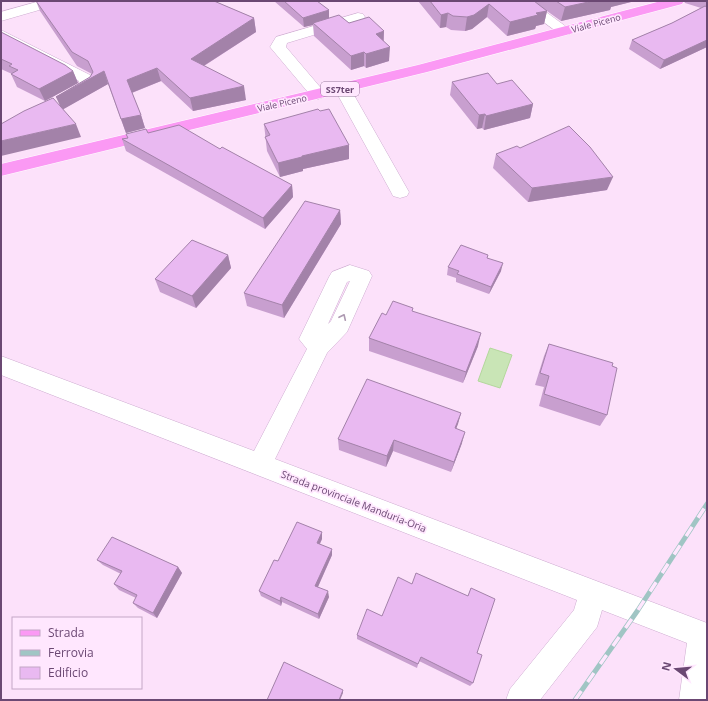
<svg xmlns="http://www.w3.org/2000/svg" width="708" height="701" font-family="'Open Sans',sans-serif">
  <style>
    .water { fill: #c9e5b6; stroke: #b3d79c }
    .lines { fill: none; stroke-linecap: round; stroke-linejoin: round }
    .minor-casing { stroke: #ceadd1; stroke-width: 1 }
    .major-casing { stroke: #fff; stroke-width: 1 }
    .minor { fill: #fff; fill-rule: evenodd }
    .major { fill: #fb99f4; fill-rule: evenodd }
    .rail-casing { stroke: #a0c5c4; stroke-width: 5 }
    .rail { stroke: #ffe7fe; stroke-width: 3.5; stroke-dasharray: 11; stroke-linecap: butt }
    .wall { fill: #c89fcf }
    .shaded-wall { fill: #a382a9 }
    .building { fill: #e9b9f1; stroke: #a382a9 }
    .oneway { stroke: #ae9ab2 }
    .labels { text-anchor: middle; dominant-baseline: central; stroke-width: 3.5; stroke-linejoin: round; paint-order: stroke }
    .far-street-label { font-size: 9px; fill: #6b4873; stroke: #ffe7fe }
    .shield { fill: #ffe7fe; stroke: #97789d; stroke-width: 1 }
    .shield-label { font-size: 9px; font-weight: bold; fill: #6b4873 }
    .street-label { font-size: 10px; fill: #6b4873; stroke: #ffe7fe }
  </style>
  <rect width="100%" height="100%" fill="#fce1fa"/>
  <path class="water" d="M490,348l22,7 -12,33 -22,-7z"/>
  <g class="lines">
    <g class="minor-casing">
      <g id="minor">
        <path d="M40,1h22l-2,3 -59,17v-9z"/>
        <path d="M515,1h16l41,30 -2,3h-10z"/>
        <path d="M358,13l5,1 2,3 -2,3 -76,23 -1,4 40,47 -2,3 -6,2 -6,-2 -42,-50 6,-10z"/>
        <path d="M1,30l91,46 4,10c-6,9 -23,17 -34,14l-2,-3 2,-3 17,-10v-3l-78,-41z"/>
        <path d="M342,83l6,2 2,3 59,104 -2,4 -7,2 -7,-2 -2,-4 -57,-104 2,-3z"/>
        <path d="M350,265l19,6 3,5 -25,56 -20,21 -52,106 432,164v77h-28l8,-57 -85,-33 -5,17 -57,73h-34l4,-11 64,-79 3,-10 -576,-225v-19l253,95 53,-102 -8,-10 30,-62 3,-5zM350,281l-19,40 -3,3 19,-42z"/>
      </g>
    </g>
    <g class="major-casing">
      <path id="major" d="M661,1h23l-2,3 -255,68 -426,104v-12l417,-99z"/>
    </g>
    <use href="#minor" class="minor"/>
    <use href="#major" class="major"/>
    <g class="rail-casing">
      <path id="rail" d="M575,700l63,-90 69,-106"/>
    </g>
    <use href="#rail" class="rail"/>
  </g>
  <g class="wall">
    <path d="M36,1h178l40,17 2,14 -52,34 42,34 -53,11 -32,-30 -29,12 9,22 4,13 -19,5 -18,-49 -45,25 18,28 -22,-32 31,-28 2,-3 -15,-8 -37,-55z"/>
    <path d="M274,1h43l12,17 55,13v10l5,20 -23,7 -2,-2 -13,4 -37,-34 -1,-11 -9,2z"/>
    <path d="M418,1h217l-24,6 -1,3 -49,11 -14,-10 -3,13 -8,2 -1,3 -28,7 -20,-19 -15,12 -7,2 -14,-1 -5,-3 -6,1z"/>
    <path d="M684,1h23v46l-47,22 -31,-20 3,-9 40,-17 29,-15 -16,-5z"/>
    <path d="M1,32l72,39 5,12 -33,18 -28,-14 -6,-13h1l-11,-5z"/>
    <path d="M452,82l45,2 36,20 -3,14 -46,12 -2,-2 -5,1 -27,-34z"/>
    <path d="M264,124l85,35 -46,10v2l-23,6 -13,-26z"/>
    <path d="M148,133l72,16 72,36 1,12 -28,32 -139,-78 -4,-12z"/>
    <path d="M520,148l87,42 -79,12 -35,-34 3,-14z"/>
    <path d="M340,210l1,14 -57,94 -37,-12 -3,-13z"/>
    <path d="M228,255l3,13 -35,40 -36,-16 -5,-13z"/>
    <path d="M487,258l14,13 -12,23 -33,-12v-4l-9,-3 1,-8z"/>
    <path d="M386,315l92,31 -15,37 -94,-32v-13z"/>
    <path d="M549,344l63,22 -5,49 -7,11 -61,-20 5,-19 -9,-2 9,-29z"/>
    <path d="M461,413l-5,16 6,14 -11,29 -58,-21 -7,16 -47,-17 -1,-11z"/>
    <path d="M322,539l-2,5 12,11 -14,32 11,10 -10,22 -37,-17 -1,4 -20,-10 -2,-5 19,-30z"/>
    <path d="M97,560l81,7 4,6 -25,45 -19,-10 -5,-5 3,-5 -17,-8 -5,-6 7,-10 -18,-9z"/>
    <path d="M412,584l56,12 3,-8 6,65 -4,30 -3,3 -51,-25 -2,7 -60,-29v-4l25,-19z"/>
  </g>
  <g class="shaded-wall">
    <path d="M593,1h42l-24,6 -1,3 -49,11 4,-14z"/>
    <path d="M489,4l-2,13 -15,12 -7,2 2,-14z"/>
    <path d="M329,10v10l-16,3v2l-9,2 -1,-9z"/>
    <path d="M547,11l-3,13 -8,2 -1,3 -28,7 3,-14 26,-9z"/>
    <path d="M448,13l-2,14 -6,1 1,-13z"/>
    <path d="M254,18l2,14 -62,40 -3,-13z"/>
    <path d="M384,31l-1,14 -7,-11z"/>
    <path d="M707,40v7l-47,22 4,-9z"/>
    <path d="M390,47l-1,14 -23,7v-14z"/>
    <path d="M364,52v14l-13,4v-14z"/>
    <path d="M157,68l4,13 -30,12 -4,-13z"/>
    <path d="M73,71l5,12 -33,18 -6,-12z"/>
    <path d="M104,71l4,13 -46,26 -6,-13z"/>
    <path d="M244,86l2,14 -53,11 -3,-13z"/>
    <path d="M533,104l-3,14 -46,12 2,-14z"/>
    <path d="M485,114l-3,14 -5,1 2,-14z"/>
    <path d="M141,115l4,13 -19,5 -5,-14z"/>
    <path d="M76,124l5,13 -80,19v-15z"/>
    <path d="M349,145v14l-46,10v2l-23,6 -2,-14 24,-7z"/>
    <path d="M613,177l-6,13 -79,12 4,-14z"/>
    <path d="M292,185l1,12 -28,32 -2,-11z"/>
    <path d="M340,210l1,14 -57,94 -2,-13z"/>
    <path d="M228,255l3,13 -35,40 -4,-12z"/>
    <path d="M503,263l-2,8 -12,23 2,-7z"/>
    <path d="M481,333l-3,13 -15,37 3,-11z"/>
    <path d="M461,413l-3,11 -6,15 3,-11z"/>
    <path d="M465,432l-3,11 -11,29 3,-10z"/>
    <path d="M394,440l-1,11 -7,16 1,-11z"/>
    <path d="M322,532v7l-5,10v-6z"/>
    <path d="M332,549v6l-16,36 -1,-5z"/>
    <path d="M178,567l4,6 -25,45 -4,-5z"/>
    <path d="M328,591l1,6 -10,22 -1,-5z"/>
    <path d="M281,597l1,5 -1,4 -1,-5z"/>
    <path d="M343,690v3l-3,7h-1z"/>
  </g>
  <g class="building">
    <path d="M36,1h178l40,17 -63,41 53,27 -54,12 -33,-30 -30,12 14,35 -20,4 -17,-48 -48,26 34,-20 3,-5 -5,-11 -16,-9z"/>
    <path d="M284,1h33l12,9 -26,8z"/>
    <path d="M430,1h104l13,10 -11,2 2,2 -28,7 -21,-18 -15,11 -7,2 -14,-1 -5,-3 -7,2z"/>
    <path d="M556,1h37l-28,6z"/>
    <path d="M705,6l2,1v33l-43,20 -32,-20 40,-17z"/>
    <path d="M339,15l10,8 20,-6 15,14 -8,3 14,13 -24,7 -2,-2 -13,4 -38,-33z"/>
    <path d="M1,32l64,33 8,6 -34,18 -28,-15 7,-4 -9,-4 3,-2 -11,-5z"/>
    <path d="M488,73l9,11 15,-4 21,24 -47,12 -1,-2 -6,1 -27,-33z"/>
    <path d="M53,98l23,26 -75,17v-17l23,-13z"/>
    <path d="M318,109l2,2 9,-2 20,36 -47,11v1l-24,6 -13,-26 5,-2 -6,-11z"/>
    <path d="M179,125l41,24 2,-2 70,38 -29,33 -141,-79 6,-1 -2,-4 20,-5 2,4z"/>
    <path d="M569,126l21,21 23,30 -81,11 -36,-34 21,-8 3,2z"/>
    <path d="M305,201l35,9 -58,95 -38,-12z"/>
    <path d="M192,240l36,15 -36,41 -37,-17z"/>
    <path d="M461,245l27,10 -1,3 16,5 -12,24 -34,-13 2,-3 -11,-4z"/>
    <path d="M393,301l20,7 -1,3 69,22 -15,39 -97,-34 13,-25 4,2z"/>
    <path d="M549,344l64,19 -1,3 5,2 -10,47 -63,-21 5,-18 -9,-3z"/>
    <path d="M367,379l94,34 -6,15 10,4 -11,30 -60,-22 -7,16 -49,-17z"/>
    <path d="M297,522l25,10 -5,11 15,6 -17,37 13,5 -10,23 -37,-17 -1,4 -21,-10 15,-31 4,1z"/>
    <path d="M112,537l66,30 -25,46 -20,-10 4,-8 -23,-11 8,-13 -25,-11z"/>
    <path d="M416,573l52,23 3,-8 24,11 -18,54 5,2 -9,28 -52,-26 -3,7 -61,-29 10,-26 15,7 16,-39 14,7z"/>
    <path d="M284,662l59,28 -4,10h-72z"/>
  </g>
  <defs><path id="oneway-chevron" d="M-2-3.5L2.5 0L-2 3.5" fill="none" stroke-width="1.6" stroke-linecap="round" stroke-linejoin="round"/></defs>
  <use class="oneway" href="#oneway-chevron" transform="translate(343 317) rotate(-65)"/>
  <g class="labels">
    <g class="far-street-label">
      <text transform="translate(596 23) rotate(-15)">Viale Piceno</text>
      <text transform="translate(282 103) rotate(-13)">Viale Piceno</text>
    </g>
    <rect class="shield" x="321" y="82" width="38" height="14" rx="3"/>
    <g class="shield-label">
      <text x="340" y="89">SS7ter</text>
    </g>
    <g class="street-label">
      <text transform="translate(354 501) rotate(21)">Strada provinciale Manduria-Oria</text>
    </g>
  </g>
  <rect width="708" height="701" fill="none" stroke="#6b4873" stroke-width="4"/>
  <rect x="12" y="617" width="130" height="72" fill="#ffe7fe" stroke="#c4a7c6"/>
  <rect x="20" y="630" width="20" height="6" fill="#fb99f4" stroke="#c4a7c6"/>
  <text x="48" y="637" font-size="12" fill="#6b4873">Strada</text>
  <rect x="20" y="650" width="20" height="6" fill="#a0c5c4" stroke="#c4a7c6"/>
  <text x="48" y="657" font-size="12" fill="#6b4873">Ferrovia</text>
  <rect x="20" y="667" width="20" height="12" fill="#e9b9f1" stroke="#c4a7c6"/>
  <text x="48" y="677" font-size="12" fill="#6b4873">Edificio</text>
  <g transform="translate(676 669) rotate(286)" stroke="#ffe7fe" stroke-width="3" paint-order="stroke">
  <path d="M0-3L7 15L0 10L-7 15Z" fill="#6b4873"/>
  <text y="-6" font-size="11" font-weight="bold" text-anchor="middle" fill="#6b4873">N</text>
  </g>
</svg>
